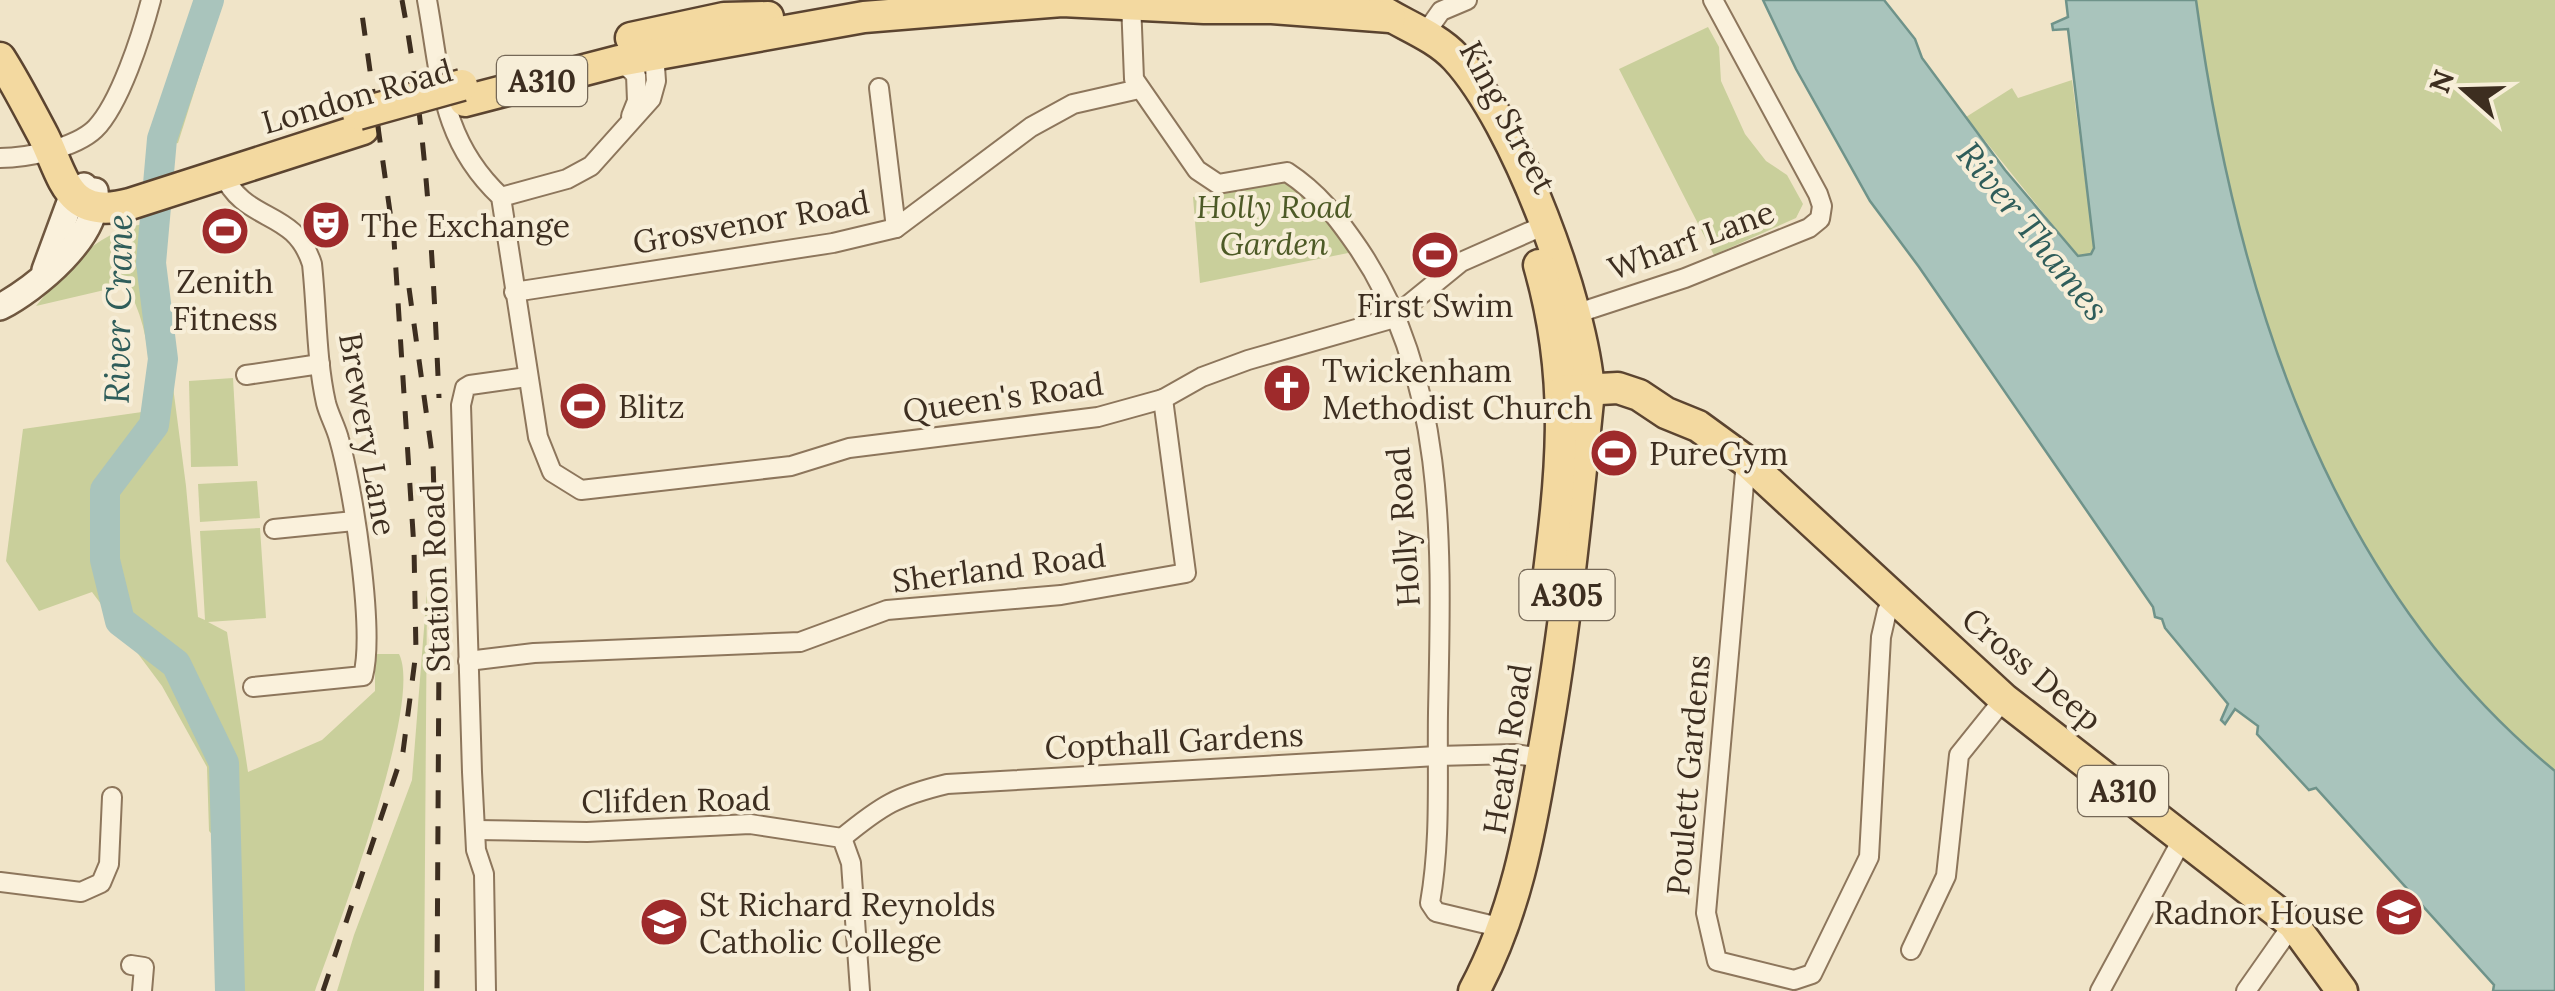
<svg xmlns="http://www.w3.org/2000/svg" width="2555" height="991" font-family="Lora,serif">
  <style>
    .green { fill: #c9cf9b }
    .water { fill: #a9c4bc; stroke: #6f938a; stroke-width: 2.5 }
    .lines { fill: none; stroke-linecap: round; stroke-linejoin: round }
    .river { stroke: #a9c4bc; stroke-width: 30 }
    .street-casing { stroke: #8d765c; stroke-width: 22 }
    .secondary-casing { stroke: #6f573f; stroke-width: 30 }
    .primary-casing { stroke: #5b4430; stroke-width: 35 }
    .street { stroke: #faf1dc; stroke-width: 18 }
    .secondary { stroke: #faf1dc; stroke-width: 25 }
    .primary { stroke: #f3d9a0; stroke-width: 30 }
    .rail { stroke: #3d2e20; stroke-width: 5; stroke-dasharray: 18 18; stroke-linecap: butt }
    .primary-bridge-casing { stroke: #5b4430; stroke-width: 35; stroke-linecap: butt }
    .primary-bridge { stroke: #f3d9a0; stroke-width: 30 }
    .labels { text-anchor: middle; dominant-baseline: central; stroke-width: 8; stroke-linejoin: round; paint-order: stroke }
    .shield { fill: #f7eed8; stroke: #756857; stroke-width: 2.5 }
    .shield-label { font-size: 30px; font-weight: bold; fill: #3d2e20 }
    .street-label { font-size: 32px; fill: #3d2e20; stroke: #f7eed8 }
    .park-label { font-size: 32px; font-style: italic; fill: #4d5a26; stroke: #f7eed8 }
    .poi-label { font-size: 32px; fill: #3d2e20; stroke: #f7eed8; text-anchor: start }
    .water-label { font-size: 35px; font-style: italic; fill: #2f5d5a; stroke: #f7eed8 }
  </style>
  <rect width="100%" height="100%" fill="#f0e4c8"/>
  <g class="green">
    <path d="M199,0h24l-45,143 -25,6 6,-38z"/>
    <path d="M2183,0h372v784l-102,-102 -96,-123 -74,-159 -46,-149z"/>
    <path d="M1708,27l11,20 2,34 24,53 21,27 21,14 16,29 -7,14 -82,37 -95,-186z"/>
    <path d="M2072,80l22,168 -3,6 -13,2 -112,-139 46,-29 6,10z"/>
    <path d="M1272,178l24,5 62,68 -158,32 -7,-86 37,-4z"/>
    <path d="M143,224l21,94 22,168 12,131 7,3 -5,-89 60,-3 6,90 -58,4 19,10 21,140 74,-32 53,-49v-37h24c25,48 -63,278 -84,337h-80l-5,-137 -21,-23 -2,-64 -45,-81 -70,-94 -53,19 -33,-50 17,-132 119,-17c14,-40 5,-91 -16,-127l-90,21c31,-37 58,-73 107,-82z"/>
    <path d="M233,378l5,88 -47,1 -2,-86z"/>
    <path d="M257,481l3,37 -60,4 -2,-38z"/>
    <path d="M427,591l-3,400h-87l17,-56 58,-155z"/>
  </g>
  <path class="water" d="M1763,0h121l31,39 7,19 83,112 73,86 13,-2 3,-6 -26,-219 -15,1 -1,-6 16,-7 -2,-17h130c39,285 128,582 359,771v220h-62l1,-6 -178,-197 -7,2 -52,-56 1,-8 -23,-17 -10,15 -4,-4 7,-16 -63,-76 -3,-9 -7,-2 -2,-10 -234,-340 -49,-66 -74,-132z"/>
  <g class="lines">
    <path class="river" d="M209,0l-47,139 -11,124 12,96 -9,66 -49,65v70l15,61 56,43 48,99 6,228"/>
    <g class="street-casing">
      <g id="street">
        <path d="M427,0c14,77 13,140 74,197l37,240 14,35 29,18 210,-24 58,-18 249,-31 65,-18 39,-22 46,-17 143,-41 70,-57 84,-37"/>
        <path d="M1131,2l3,77 63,91 21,14 69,-12c32,21 50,45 72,77 91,135 82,308 79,464 -1,64 3,127 -8,190l6,9 67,16"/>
        <path d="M1424,35l17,-24 26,-11"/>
        <path d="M621,61l15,14 1,26 -6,15"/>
        <path d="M879,88l17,140"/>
        <path d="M0,158c27,0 75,-10 95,-29 25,-25 47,-95 56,-129"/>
        <path d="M222,172c23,53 72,35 90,92 5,46 4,94 14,139 3,12 10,24 13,36 14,48 36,191 24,237l-110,11"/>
        <path d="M501,197l66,-18 24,-13 60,-67 5,-18 -2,-28"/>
        <path d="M514,292l319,-49 63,-15 135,-101 42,-23 66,-15"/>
        <path d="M1575,314l110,-36 124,-50 11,-9 2,-13 -4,-12 -105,-194"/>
        <path d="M246,375l74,-11"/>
        <path d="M1746,461l-40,452 11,48 77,19 18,-6 57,-117 12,-220 6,-26 9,-13"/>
        <path d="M274,529l80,-8"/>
        <path d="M468,661l66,-8 266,-11 87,-32 174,-15 125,-22 -23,-174"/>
        <path d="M476,830l111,2 163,-8 92,14 9,25 9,128"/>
        <path d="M842,838c40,-33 55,-42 105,-54l490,-28 77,-2 29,4"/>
        <path d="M0,882l81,10 20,-9 8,-19 3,-67"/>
        <path d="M1911,950l35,-74 13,-121 45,-56"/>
        <path d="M131,965l13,2 -2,24"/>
        <path d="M486,991l-2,-117 -8,-24 -4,-78 -11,-367 4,-17 5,-3 57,-8"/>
        <path d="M2100,991l83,-153"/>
        <path d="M2246,991l47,-67"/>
      </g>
    </g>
    <g class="secondary-casing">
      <g id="secondary">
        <path d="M45,270l28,-76 11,-8"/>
        <path d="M0,307c35,-18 101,-71 95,-116"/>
      </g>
    </g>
    <g class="primary-casing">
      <g id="primary">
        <path d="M1366,0c27,22 66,32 90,58 60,65 127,246 133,333 -12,120 -24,240 -45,358 -14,85 -29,166 -70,242"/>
        <path d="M631,38l93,-20 44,-1"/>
        <path d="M0,58c16,25 29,51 43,77 21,42 24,86 87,69l233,-75"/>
        <path d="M465,101l154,-40 245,-44 198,-16 142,7h68l118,9"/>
        <path d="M1539,265c34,118 22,212 7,331"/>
        <path d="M1563,391l55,-3 21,7 27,18 32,13 48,35 258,238 289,225 49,67"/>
      </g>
    </g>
    <use href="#street" class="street"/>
    <use href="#secondary" class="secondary"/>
    <use href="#primary" class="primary"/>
    <g class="rail">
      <path d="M402,0c25,132 31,264 37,398"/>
      <path d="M409,288l24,173 6,188 -2,342"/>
      <path d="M323,991l80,-239 13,-100 -2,-104 -20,-308 -34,-240"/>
    </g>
    <g class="primary-bridge-casing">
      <path id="primary-bridge" d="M358,114l104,-29"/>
    </g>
    <use href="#primary-bridge" class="primary-bridge"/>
  </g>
  <defs>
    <g id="theatre-disc" transform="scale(2.5)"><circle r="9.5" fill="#9e2a2b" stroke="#f7eed8"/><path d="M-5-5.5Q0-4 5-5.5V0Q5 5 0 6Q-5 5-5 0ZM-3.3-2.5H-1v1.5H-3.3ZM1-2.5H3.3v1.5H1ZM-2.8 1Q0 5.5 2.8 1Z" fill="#fff"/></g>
    <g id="stadium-disc" transform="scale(2.5)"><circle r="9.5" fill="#9e2a2b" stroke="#f7eed8"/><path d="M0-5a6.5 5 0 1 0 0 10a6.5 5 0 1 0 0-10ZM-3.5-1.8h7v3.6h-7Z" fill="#fff"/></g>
    <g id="church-disc" transform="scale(2.5)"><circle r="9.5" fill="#9e2a2b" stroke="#f7eed8"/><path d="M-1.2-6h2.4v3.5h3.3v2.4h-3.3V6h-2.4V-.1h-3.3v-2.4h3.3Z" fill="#fff"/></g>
    <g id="school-disc" transform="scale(2.5)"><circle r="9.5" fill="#9e2a2b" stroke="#f7eed8"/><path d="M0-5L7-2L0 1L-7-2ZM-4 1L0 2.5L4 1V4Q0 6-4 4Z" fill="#fff"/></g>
  </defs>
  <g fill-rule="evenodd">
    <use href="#theatre-disc" x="326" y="225"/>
    <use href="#stadium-disc" x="225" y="231"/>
    <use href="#stadium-disc" x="1435" y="255"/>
    <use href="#church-disc" x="1287" y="388"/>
    <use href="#stadium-disc" x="583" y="406"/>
    <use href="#stadium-disc" x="1614" y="453"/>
    <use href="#school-disc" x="2399" y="912"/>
    <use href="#school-disc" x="664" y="922"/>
  </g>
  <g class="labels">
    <g class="shield">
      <rect x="497" y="56" width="90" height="50" rx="8"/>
      <rect x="1519.5" y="570" width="95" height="50" rx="8"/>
      <rect x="2078" y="766" width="90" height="50" rx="8"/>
    </g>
    <g class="shield-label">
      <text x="542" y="81">A310</text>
      <text x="1567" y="595">A305</text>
      <text x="2123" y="791">A310</text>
    </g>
    <g class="street-label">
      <text transform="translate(357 96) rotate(-16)">London Road</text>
      <text transform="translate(1508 117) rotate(62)">King Street</text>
      <text transform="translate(751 222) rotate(-10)">Grosvenor Road</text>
      <text transform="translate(1691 240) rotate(-20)">Wharf Lane</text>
      <text transform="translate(1003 397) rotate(-8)">Queen's Road</text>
      <text transform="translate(368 434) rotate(80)">Brewery Lane</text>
      <text transform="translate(1403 527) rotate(-94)">Holly Road</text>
      <text transform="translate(999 568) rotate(-7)">Sherland Road</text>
      <text transform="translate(435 578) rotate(-92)">Station Road</text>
      <text transform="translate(2032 669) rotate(40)">Cross Deep</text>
      <text transform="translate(1174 741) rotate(-3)">Copthall Gardens</text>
      <text transform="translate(1507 749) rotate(-81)">Heath Road</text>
      <text transform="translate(1688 775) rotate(-85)">Poulett Gardens</text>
      <text transform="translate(676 800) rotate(-1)">Clifden Road</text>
    </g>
    <g class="park-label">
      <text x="1274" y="206">Holly Road<tspan x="1274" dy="37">Garden</tspan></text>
    </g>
    <g class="poi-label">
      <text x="361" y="225">The Exchange</text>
      <text x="225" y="281" text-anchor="middle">Zenith<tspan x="225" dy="37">Fitness</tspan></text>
      <text x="1435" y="305" text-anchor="middle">First Swim</text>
      <text x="1322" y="370">Twickenham<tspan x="1322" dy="37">Methodist Church</tspan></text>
      <text x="618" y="406">Blitz</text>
      <text x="1649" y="453">PureGym</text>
      <text x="699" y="904">St Richard Reynolds<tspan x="699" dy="37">Catholic College</tspan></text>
      <text x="2364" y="912" text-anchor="end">Radnor House</text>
    </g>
    <g class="water-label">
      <text transform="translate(2033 231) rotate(51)">River Thames</text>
      <text transform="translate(118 309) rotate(-89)">River Crane</text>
    </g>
  </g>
  <g transform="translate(2465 90) rotate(290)" stroke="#f7eed8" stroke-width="8" paint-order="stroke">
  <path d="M0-8L18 38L0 25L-18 38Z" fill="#3d2e20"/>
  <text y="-15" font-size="28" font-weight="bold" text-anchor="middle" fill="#3d2e20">N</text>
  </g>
</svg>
